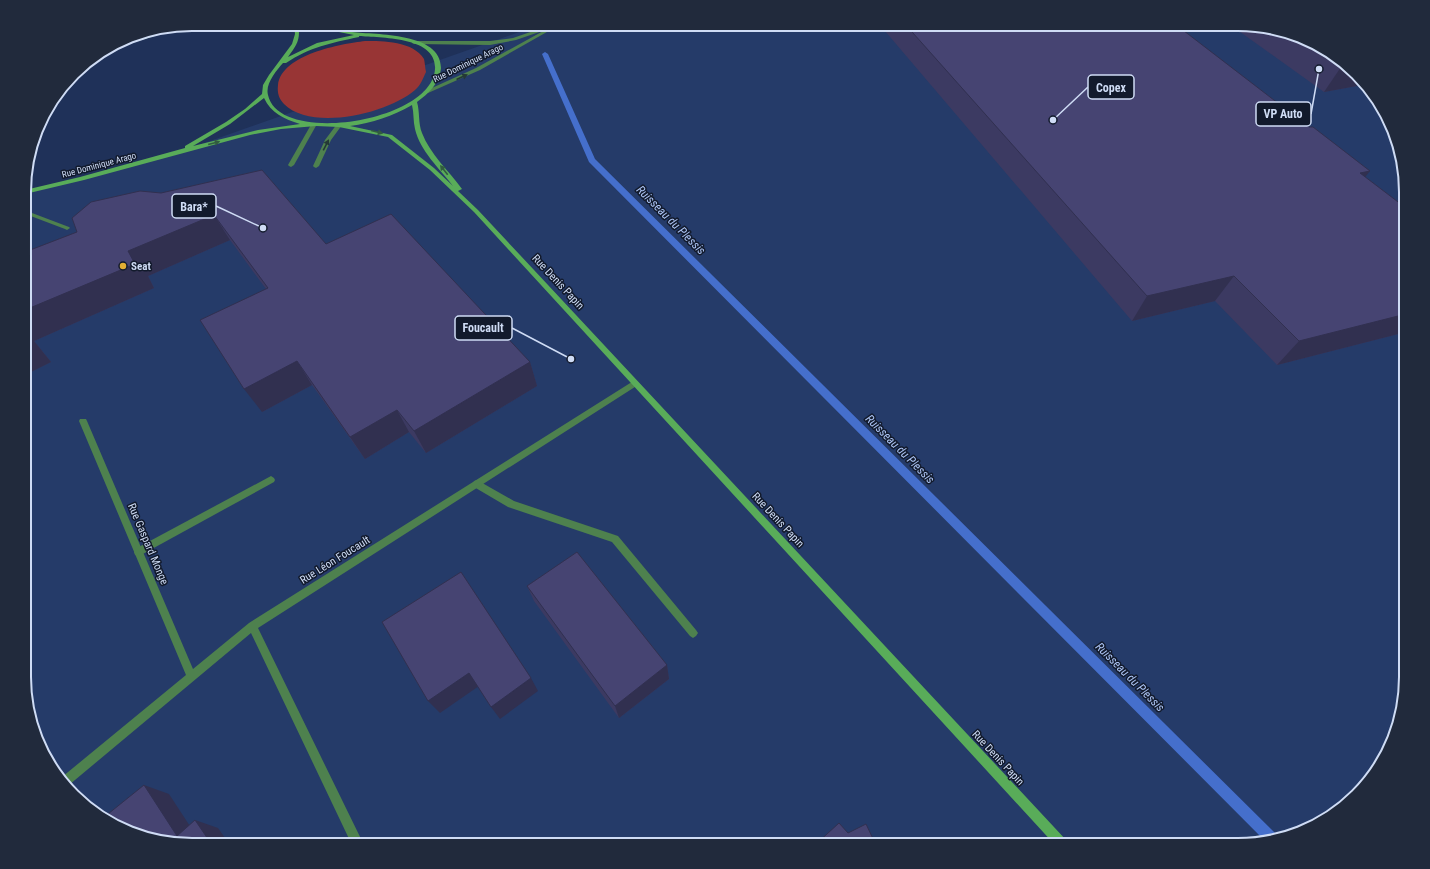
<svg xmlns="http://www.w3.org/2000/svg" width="1430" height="869" font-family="'Roboto Condensed',sans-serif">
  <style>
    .built { fill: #253b69 }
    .green { fill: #983535 }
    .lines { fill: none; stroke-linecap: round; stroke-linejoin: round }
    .stream { fill: #456fcc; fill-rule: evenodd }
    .service { fill: #4e814e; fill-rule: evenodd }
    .minor { fill: #4e814e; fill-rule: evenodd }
    .tertiary { fill: #4e814e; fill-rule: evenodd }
    .secondary { fill: #59ac59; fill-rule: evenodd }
    .trunk { fill: #61dc64; fill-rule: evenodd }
    .wall { fill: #3c3a62 }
    .shaded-wall { fill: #313050 }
    .building { fill: #464472; stroke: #313050 }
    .oneway { fill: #243936 }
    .oneway2 { fill: #325c40 }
    .poi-dot { fill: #e3ae34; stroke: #121a2c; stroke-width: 1.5 }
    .labels { text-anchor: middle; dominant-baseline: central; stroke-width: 3; stroke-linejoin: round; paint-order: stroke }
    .far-street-label { font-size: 9px; fill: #cfdcf5; stroke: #121a2c }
    .poi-label { font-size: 11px; font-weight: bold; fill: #cfdcf5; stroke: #121a2c; text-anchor: start }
    .street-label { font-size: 11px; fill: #cfdcf5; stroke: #121a2c }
    .water-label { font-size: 12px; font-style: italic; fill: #adc5f5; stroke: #121a2c }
    .rim { fill: none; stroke: #cfdcf5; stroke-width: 2 }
    .leader { fill: none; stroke: #cfdcf5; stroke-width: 1.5 }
    .callout-dot { fill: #cfdcf5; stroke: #121a2c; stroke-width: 1.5 }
    .callout { fill: #121a2c; stroke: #cfdcf5; stroke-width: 1.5 }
    .callout-label { font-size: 12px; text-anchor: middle; font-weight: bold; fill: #cfdcf5 }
  </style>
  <rect width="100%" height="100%" fill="#1f3159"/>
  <path class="built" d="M542,24h696l54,9 39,19 53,56 22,74v505l-9,44 -19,39 -56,53 -74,22h-1056l-43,-6 -50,-22 -52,-56 -22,-63v-506l151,-39z"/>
  <path class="green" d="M365,41c18,0 48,0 59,18 1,4 1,9 2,13 -3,6 -5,13 -11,18 -26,23 -103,42 -131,14 -5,-5 -7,-11 -6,-19 4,-31 63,-41 87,-44z"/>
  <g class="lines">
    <path class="stream" d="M545,52l3,2 47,105 683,677 -14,4 -675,-678 -47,-108z"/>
    <g class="service">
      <path d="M312,123l5,1 -23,41 -3,2 -2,-1 -1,-1z"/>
      <path d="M337,124l5,1 -11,15 -12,26 -3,2 -2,-1 -1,-1 12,-26z"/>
      <path d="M25,203l2,1 5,9 37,14 1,1 -3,2 -2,-1 -37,-14 -3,-4z"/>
      <path d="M271,476l3,2 1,2 -1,2 -133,73 -3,1 -3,-1 -1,-3 1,-3z"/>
      <path d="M477,480l37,21 104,35 78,94 2,3 -2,3 -3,2 -3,-2 -78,-94 -104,-35 -34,-20 -1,-3 1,-3z"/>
    </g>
    <path class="minor" d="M635,380l4,3 -1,2 -380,243 106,217h-12l-101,-212 -182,152 -7,-8 124,-102 -107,-254 1,-2h6l1,2 106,248 56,-46z"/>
    <path class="tertiary" d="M555,24h6l-81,46 -52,23 -5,-1 53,-24 69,-38 -29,10 -26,5 -76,-1 -2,-1v-2h78l23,-3 32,-11 2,2z"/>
    <path class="secondary" d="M294,24h4c3,15 -1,21 -10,33l29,-14 37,-8 -30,-6 -13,-5c13,0 28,6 41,8 24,3 89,0 89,36 -1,15 -13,26 -24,34 3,10 1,21 5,31 8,21 27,38 40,56l-4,2 20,19 589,631 1,4h-13l-581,-633 -44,-42 -42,-33 -49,-10 -23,-1 -35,3 -31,6 -166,45 -59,14v-4l55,-13 105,-29v-2l41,-24 19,-13 17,-15 1,-9 6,-10 23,-31 3,-10zM359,36c21,2 78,0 76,33 -3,53 -156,77 -167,26 -3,-11 8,-24 15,-32h3c24,-16 45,-20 73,-26zM264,98c7,15 20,21 36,26l-42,6 -65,16 37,-22zM412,105c2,8 1,16 3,24 5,22 25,40 38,57l-19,-18 -42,-33 -42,-9c22,-3 43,-10 62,-21z"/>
    <path class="trunk" d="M189,25l-1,1 -81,24c24,-15 55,-20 82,-25z"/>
  </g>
  <g class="wall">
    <path d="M879,24h296l190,153 41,31v124l-129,33 -62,-64 -83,20z"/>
    <path d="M1229,24h9l54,9 39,19 31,33 -38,7z"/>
    <path d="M140,191l186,53 204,118 7,24 -111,67 -17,-21 -44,27 -53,-74 -50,27 4,-123 -36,-49 -82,36 6,12 -120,53 17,21 -26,13v-123l52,-20z"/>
    <path d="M527,586l140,79 2,14 -50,39 -85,-117z"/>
  </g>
  <g class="shaded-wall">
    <path d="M1341,67h3l18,18 -38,7z"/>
    <path d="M1370,171l-20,25 10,-23z"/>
    <path d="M214,215l16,25 -82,36 6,12 -120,53 17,21 -26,13v-65l103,-59z"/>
    <path d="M1234,276l-19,25 -83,20 15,-25z"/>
    <path d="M1406,314v18l-129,33 22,-24z"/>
    <path d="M297,361l15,24 -50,27 -18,-23z"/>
    <path d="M530,362l7,24 -111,67 -12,-22z"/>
    <path d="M397,410l12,22 -44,27 -15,-22z"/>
    <path d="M667,665l2,14 -50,39 -4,-12z"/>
    <path d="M469,673l10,13 -39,27 -12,-12z"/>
    <path d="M531,678l7,13 -38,28 -9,-12z"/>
    <path d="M144,785l25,9 32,49 -24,-7z"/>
    <path d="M195,820l23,8 12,17h-18z"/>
  </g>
  <g class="building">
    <path d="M905,24h270l134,103h4l57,44 -10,2 46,35v106l-107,27 -65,-65 -87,20z"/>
    <path d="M1290,33l41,19 13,15h-3z"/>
    <path d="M262,170l64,74 65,-30 139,148 -116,69 -17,-21 -47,27 -53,-76 -53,28 -44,-69 68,-32 -54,-73 -86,36 7,13 -110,46v-58l52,-20 -5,-14 19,-16 49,-11 21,2z"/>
    <path d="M577,552l90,113 -52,41 -88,-120z"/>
    <path d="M461,572l70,106 -40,29 -22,-34 -41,28 -46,-79z"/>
    <path d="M144,785l33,51 18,-16 17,25h-20l-43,-6 -46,-21z"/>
    <path d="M839,823l9,10 18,-9 10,21h-61z"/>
  </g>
  <defs><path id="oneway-solid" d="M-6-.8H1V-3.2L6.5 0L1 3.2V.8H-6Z"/></defs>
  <g class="oneway">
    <use href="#oneway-solid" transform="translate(462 77) rotate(-25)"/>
    <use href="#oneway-solid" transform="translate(326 145) rotate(-63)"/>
  </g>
  <g class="oneway2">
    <use href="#oneway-solid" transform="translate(377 132) rotate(14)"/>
    <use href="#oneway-solid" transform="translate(214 143) rotate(-15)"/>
    <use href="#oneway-solid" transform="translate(444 170) rotate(-128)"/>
  </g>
  <circle class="poi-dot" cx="123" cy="266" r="4"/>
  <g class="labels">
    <g class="far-street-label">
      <text transform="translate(468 63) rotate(-26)">Rue Dominique Arago</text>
      <text transform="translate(99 165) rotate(-15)">Rue Dominique Arago</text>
    </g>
    <g class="poi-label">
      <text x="131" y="266">Seat</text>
    </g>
    <g class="street-label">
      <text transform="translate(558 282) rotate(47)">Rue Denis Papin</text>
      <text transform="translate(778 520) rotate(47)">Rue Denis Papin</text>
      <text transform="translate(148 544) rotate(67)">Rue Gaspard Monge</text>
      <text transform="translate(335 560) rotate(-32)">Rue Léon Foucault</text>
      <text transform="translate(998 758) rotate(47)">Rue Denis Papin</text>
    </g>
    <g class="water-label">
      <text transform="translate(671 220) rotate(45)">Ruisseau du Plessis</text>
      <text transform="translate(900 449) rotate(45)">Ruisseau du Plessis</text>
      <text transform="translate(1130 677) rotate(45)">Ruisseau du Plessis</text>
    </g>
  </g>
  <path d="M0 0H1430V869H0ZM192 31H1238A161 161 0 0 1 1399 192V677A161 161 0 0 1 1238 838H192A161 161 0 0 1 31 677V192A161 161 0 0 1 192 31Z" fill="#212a3c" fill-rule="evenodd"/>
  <path class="rim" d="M192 31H1238A161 161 0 0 1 1399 192V677A161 161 0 0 1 1238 838H192A161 161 0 0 1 31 677V192A161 161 0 0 1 192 31Z"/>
  <path class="leader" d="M1053 120L1088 87M1319 69L1311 114M263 228L216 206M571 359L512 328"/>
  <g class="callout-dot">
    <circle cx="1053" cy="120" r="4"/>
    <circle cx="1319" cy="69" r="4"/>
    <circle cx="263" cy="228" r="4"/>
    <circle cx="571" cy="359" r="4"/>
  </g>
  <g class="callout">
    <rect x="1088" y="75" width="46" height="24" rx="4"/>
    <rect x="1256" y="102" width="55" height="24" rx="4"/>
    <rect x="172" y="194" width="44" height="24" rx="4"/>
    <rect x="455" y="316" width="57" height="24" rx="4"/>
  </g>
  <g class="callout-label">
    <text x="1111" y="92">Copex</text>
    <text x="1283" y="118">VP Auto</text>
    <text x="194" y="211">Bara*</text>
    <text x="483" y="332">Foucault</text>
  </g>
</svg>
